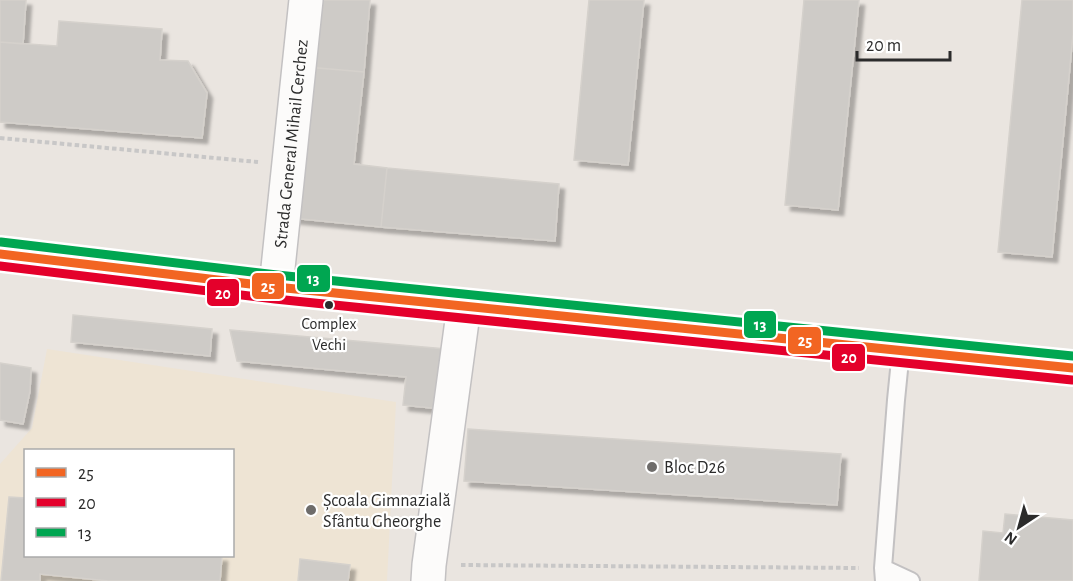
<svg xmlns="http://www.w3.org/2000/svg" width="1073" height="581" font-family="'Alegreya Sans',sans-serif">
<style>
.education{fill:#eee4d4;fill-rule:evenodd}
.building{fill:#cecbc7;stroke:#d5d1cc;stroke-width:1.5;filter:url(#shadow)}
.lines{fill:none;stroke-linecap:round;stroke-linejoin:round}
.service-casing{stroke:#c3c1c2;stroke-width:20}
.minor-casing{stroke:#c3c1c2;stroke-width:36}
.tertiary-casing{stroke:#c3c1c2;stroke-width:36}
.path{stroke:#c8c7c7;stroke-width:4;stroke-dasharray:4.5 3;stroke-linecap:butt}
.service{stroke:#fcfbfa;stroke-width:16}
.minor{stroke:#fcfbfa;stroke-width:33}
.tertiary{stroke:#fcfbfa;stroke-width:33}
.bus-1-casing{stroke:#fff;stroke-width:14}
.bus-2-casing{stroke:#fff;stroke-width:14}
.bus-3-casing{stroke:#fff;stroke-width:14}
.bus-1{stroke:#f26522;stroke-width:9}
.bus-2{stroke:#e4002b;stroke-width:9}
.bus-3{stroke:#00a651;stroke-width:9}
.bus-dot{fill:#2b2b2b;stroke:#fff;stroke-width:2}
.poi-dot{fill:#6e6c6a;stroke:#fff;stroke-width:2}
.labels{text-anchor:middle;stroke-width:4.5;stroke-linejoin:round;paint-order:stroke}
.bus-label{font-size:16px;fill:#2b2b2b;stroke:#fff}
.street-label{font-size:18px;fill:#2b2b2b;stroke:#fff}
.poi-label{font-size:18px;fill:#2b2b2b;stroke:#fff;text-anchor:start}
.line-badge{stroke:#fff;stroke-width:2}
.badge-label{font-size:16px;text-anchor:middle;font-weight:bold;fill:#fff}
</style>
<defs>
<filter id="shadow"><feDropShadow dx="5.5" dy="5.5" stdDeviation="1.5" flood-color="#0004"/></filter>
</defs>
<rect width="100%" height="100%" fill="#eae5e0"/>
<path class="education" d="M47,349l349,53 -9,179h-387v-117l32,-36zM26,450h206v106h-206z"/>
<path class="building" d="M0,0h26l-3,44 -23,-2z
M313,0h57l-6,72 -57,-5z
M589,0h55l-16,165 -54,-5z
M804,0h55l-21,210 -53,-5z
M1022,0h51v34l-21,223 -54,-5z
M59,21l103,8 -2,31 28,1 19,32 -5,45 -202,-16v-80l57,4z
M307,67l57,5 -10,92 33,4 -6,59 -89,-9z
M387,168l172,16 -4,57 -174,-14z
M73,315l139,14 -2,27 -139,-14z
M230,330l216,19 -5,60 -38,-4 3,-28 -169,-16z
M0,363l31,5 -1,23 -7,33 -23,-4z
M468,429l373,25 -4,51 -373,-24z
M9,497l17,1v58h196l-2,25h-111l-69,-7v7h-39z
M1005,514l68,6v61h-94l4,-50 20,2z
M300,559l50,6 -2,16h-50z"/>
<g class="lines">
<defs>
<path id="service" d="M883,568l28,13
M884,581l-1,-13 13,-168 5,-50"/>
<g id="minor">
<path id="s1" d="M276,287l30,-287"/>
<path d="M428,581l1,-16 35,-259"/>
</g>
<path id="tertiary" d="M0,254l276,33 797,81"/>
</defs>
<use href="#service" class="service-casing"/>
<use href="#minor" class="minor-casing"/>
<use href="#tertiary" class="tertiary-casing"/>
<path class="path" d="M0,138l258,24
M461,565l398,3"/>
<use href="#service" class="service"/>
<use href="#minor" class="minor"/>
<use href="#tertiary" class="tertiary"/>
<defs>
<path id="bus-1" d="M0,254l276,33 797,81"/>
<path id="bus-2" d="M0,266l275,33 797,81"/>
<path id="bus-3" d="M1,242l276,33 796,81"/>
</defs>
<use href="#bus-1" class="bus-1-casing"/>
<use href="#bus-2" class="bus-2-casing"/>
<use href="#bus-3" class="bus-3-casing"/>
<use href="#bus-1" class="bus-1"/>
<use href="#bus-2" class="bus-2"/>
<use href="#bus-3" class="bus-3"/>
</g>
<circle class="bus-dot" cx="329" cy="305" r="5"/>
<g class="poi-dot">
<circle cx="652" cy="467" r="6"/>
<circle cx="311" cy="510" r="6"/>
</g>
<g class="labels">
<g class="bus-label">
<text x="329" y="329">Complex<tspan x="329" dy="21">Vechi</tspan></text>
</g>
<g class="street-label">
<text dy="6" stroke="none"><textPath href="#s1" startOffset="144">Strada General Mihail Cerchez</textPath></text>
</g>
<g class="poi-label">
<text x="664" y="473">Bloc D26</text>
<text x="323" y="506">Școala Gimnazială<tspan x="323" dy="21">Sfântu Gheorghe</tspan></text>
</g>
</g>
<g class="line-badge">
<rect x="296" y="264" width="35" height="29" rx="6" fill="#00a651"/>
<rect x="251" y="272" width="34" height="28" rx="6" fill="#f26522"/>
<rect x="206" y="278" width="34" height="29" rx="6" fill="#e4002b"/>
<rect x="743" y="310" width="34" height="29" rx="6" fill="#00a651"/>
<rect x="787" y="326" width="35" height="29" rx="6" fill="#f26522"/>
<rect x="831" y="343" width="35" height="29" rx="6" fill="#e4002b"/>
</g>
<g class="badge-label">
<text x="313" y="284">13</text>
<text x="268" y="292">25</text>
<text x="223" y="299">20</text>
<text x="760" y="330">13</text>
<text x="805" y="346">25</text>
<text x="849" y="363">20</text>
</g>
<rect x="24" y="449" width="210" height="108" fill="#ffffff" stroke="#aaaaaa" stroke-width="1.5"/>
<rect x="36" y="468" width="30" height="9" fill="#f26522" stroke="#aaaaaa" stroke-width="1.5"/>
<text x="78" y="479" font-size="18" fill="#2b2b2b">25</text>
<rect x="36" y="498" width="30" height="9" fill="#e4002b" stroke="#aaaaaa" stroke-width="1.5"/>
<text x="78" y="509" font-size="18" fill="#2b2b2b">20</text>
<rect x="36" y="528" width="30" height="9" fill="#00a651" stroke="#aaaaaa" stroke-width="1.5"/>
<text x="78" y="539" font-size="18" fill="#2b2b2b">13</text>
<g transform="translate(1019 527) rotate(216)" stroke="#ffffff" stroke-width="4.5" paint-order="stroke">
<path d="M0-4.5L10 22L0 15L-10 22Z" fill="#2b2b2b"/>
<text y="-9" font-size="16" font-weight="bold" text-anchor="middle" fill="#2b2b2b">N</text>
</g>
<path d="M857 51v9h93v-9" fill="none" stroke="#2b2b2b" stroke-width="3"/>
<text x="866" y="51" font-size="18" fill="#2b2b2b" stroke="#ffffff" stroke-width="4.5" paint-order="stroke">20 m</text>
</svg>
